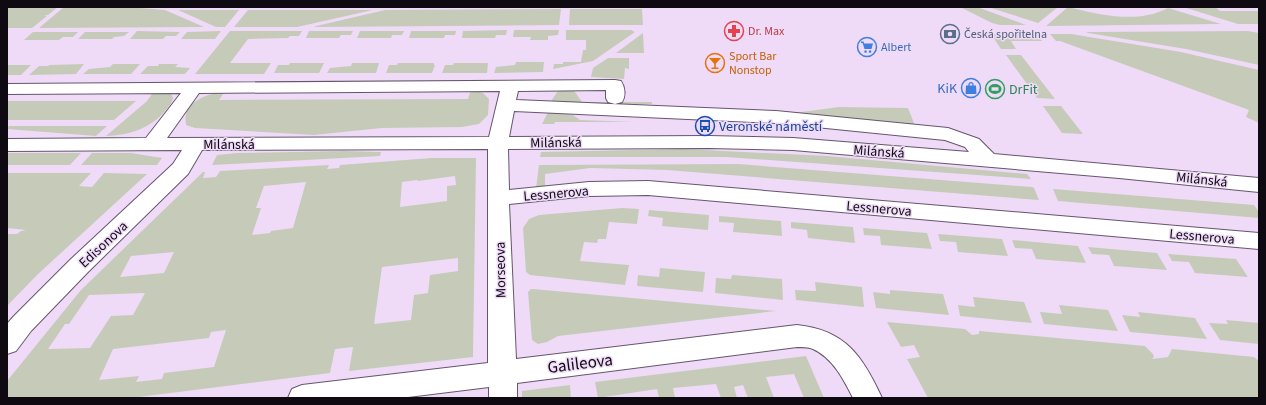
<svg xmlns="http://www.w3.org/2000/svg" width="1266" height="405" font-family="'Source Sans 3',sans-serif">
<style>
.green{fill:#c5cbb8;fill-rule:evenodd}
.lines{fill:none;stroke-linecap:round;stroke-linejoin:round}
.minor-casing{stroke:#66556d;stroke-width:2}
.minor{fill:#fff;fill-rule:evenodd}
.labels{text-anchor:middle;stroke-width:3;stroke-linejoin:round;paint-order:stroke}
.far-health-label{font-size:12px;fill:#be3a42;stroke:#efdbf8;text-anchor:start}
.far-service-label{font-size:12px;fill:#4e5e75;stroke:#efdbf8;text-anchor:start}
.far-shop-label{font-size:12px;fill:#366cbe;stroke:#efdbf8;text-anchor:start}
.far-food-label{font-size:12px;fill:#c56008;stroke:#efdbf8;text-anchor:start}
.shop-label{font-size:14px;fill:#366cbe;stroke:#efdbf8;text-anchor:end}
.leisure-label{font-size:14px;fill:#27864d;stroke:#efdbf8;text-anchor:start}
.transit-label{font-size:14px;fill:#164399;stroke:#efdbf8;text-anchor:start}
.street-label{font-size:14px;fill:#0f0912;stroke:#efdbf8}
.near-street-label{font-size:17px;fill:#0f0912;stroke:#efdbf8}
</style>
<rect width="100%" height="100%" fill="#efdbf8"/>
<path class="green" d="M7,7h51l-10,8h-4l3,1 -15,12h-25z
M64,7h63l38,3 39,17 -165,1z
M960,7h17l49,18h-26l-8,-2z
M988,7h70l-20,16z
M1068,7c32,8 70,17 100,1l53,16 -175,2z
M1183,7h32l5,4h39v13h-21z
M561,9l-2,16 -247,2 73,-17z
M570,9h72l1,16h-74z
M178,10h61l-14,17h-9z
M248,10h125l-76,17h-63z
M507,30l-1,5h-10l-1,3h-33l1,-7z
M514,30h45l-1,5 -10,1v4h-18l1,-3h-18z
M566,30h65l4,2 -42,29 -40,8 1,-5h9v-2h18l2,-12h3v-10h-20z
M137,31l43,1 -4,4h-10l-3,3h-33z
M221,31l-6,8h-34l6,-7z
M230,31h72l-3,5h-9l-2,2 -40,1 -18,24h41l-7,11h-69z
M309,31h44l-2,4h-10l-2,3h-33z
M360,31h44l-2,4h-10l-1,3h-34z
M411,31h45l-1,4h-10l-1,3h-35z
M1248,31l11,2v32l-73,-16 -98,-16 -2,-1z
M33,32h45l-5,5h-10l-4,3h-35z
M85,32h44l-5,4 -10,1 -2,2h-34z
M643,33l1,20h-28z
M991,34h45l6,7h-31l5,8h-15z
M1050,34h21l110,18 78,18v53l-13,-6 3,-7 -189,-69h-4z
M1006,55h15l34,44 -18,-1z
M608,58h21v11l-4,-1 -1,11 -33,-2 2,-9z
M516,62h28l-1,10 -49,1 2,-6 19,-2z
M290,63h34l-5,10h-45l4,-8h11z
M352,63h27l-3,10h-49l3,-5 21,-2z
M398,63h36v2h1l-3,8h-46l3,-8h8z
M454,63h34l-1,10h-45l3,-8h8z
M84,64l-8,10 -47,1 10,-9h9l2,-1z
M113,64h27l-9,10h-48l6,-5 21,-2z
M159,64h19l-3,3 15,1 -5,6h-45l8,-8h10z
M7,65h24l-10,10h-14z
M559,89h14l9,13h70v2l-68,1 -34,-2z
M471,90l12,3 6,6 -1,16 -9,9 -17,3 -80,1 -68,7 -119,-7 -9,-3c0,-3 -1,-7 0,-10 3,-16 26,-22 39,-24l-6,9 249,-1z
M154,91h8l9,3 2,4c-1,6 -5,9 -8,13 -15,18 -36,24 -59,25l41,-35z
M7,101h129l-22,19h-107z
M1043,106h18l22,28 -21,-1z
M839,107l69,1 6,15 -1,3 -119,-13z
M548,112l25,3 7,5 54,2h-79l-1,2h-12z
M9,126h98l-11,10 -89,-7z
M682,149l145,7 200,18 4,5 -305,-22h-186l1,-5z
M344,151l37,1 -1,4 -168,9 5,-10 20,-2z
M7,153h74l-11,12h-63z
M92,153h39l31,5 -5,7h-76z
M432,158h44l-3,199 -124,14 4,-24 -18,2 -5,24 -199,25h-124v-17l74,-91 122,-118h2l-2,6 13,-1 4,-6 109,-6 -2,4 12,-1 1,-3zM455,176l1,9 -9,1v15l-47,6 2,-25 15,-2 1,1zM306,182l-13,46 -22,3 -1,2 -18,2 9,-27h-5l8,-22zM174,252l-10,21 -44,4 11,-21zM458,258v13l-28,4 -2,18 -14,2 -3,25 -37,4 8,-57zM145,293l-12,22 -22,1 -21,32 -42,1 17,-25h4l20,-29zM226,330l-12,37 -50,6 -2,6 -26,3 3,-6 -40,4 14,-31 96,-11 2,-6z
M738,164l294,23 2,1 5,12 -372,-30 -77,-2 -45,6v14h-9l3,-23z
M7,173h84l-12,13 13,1 12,-14 43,1 -110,101 -30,31v-72h10l4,-3 5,-1 -19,-2z
M1053,189l201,16 5,7v6l-201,-17z
M622,208l17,1 -2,15 -28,-2 -3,17h-8l-1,4 -13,-1 -4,19 49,4 -4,20 -95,-10 -4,-3 -3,-44 6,-9 10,-4z
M649,210l60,5 -1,15 -46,-4 1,-8 -15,-2z
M719,216l62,5 1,15 -49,-4 1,-9 -15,-1z
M791,222l62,5 2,16 -47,-5 -1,-8 -16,-2z
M863,228l64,5 5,16 -51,-4 -1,-9 -16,-1z
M938,234l64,5 6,17 -50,-4 -2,-10 -16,-1z
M1012,240l66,6 8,17 -50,-4 -4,-10 -17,-1z
M1088,247l69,6 10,17 -53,-4 -5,-11 -17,-1z
M1168,254l68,5 12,18 -53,-4 -6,-11 -17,-1z
M660,268l45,4 -2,20 -66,-6 1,-11 21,2z
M732,275l50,4 1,21 -68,-7 1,-15 15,1z
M815,282l47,5 2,20 -68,-7 -1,-10 21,1z
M531,289h2l243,22 -218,25 -11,6 -9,2 -6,-4 -4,-48z
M890,290l53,4 6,21 -73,-7 -3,-16 17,2z
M973,297l51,5 8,21 -72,-7 -2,-11 17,2z
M1059,305l49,5 10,21 -74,-7 -4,-12 22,2z
M1138,312l57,6 12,21 -77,-7 -8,-17 18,2z
M1226,320l33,3v21l-39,-4 -11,-17 19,1z
M887,322l78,7 7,6 7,-1v-3l166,15 8,8 1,3 -2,2 16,-2 4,-8 82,8 5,4v37h-331l-21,-39 13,-2 -6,-12 -13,2z
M806,356l18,42h-20l-10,-24 -28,3 8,21h-26l-5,-13 -9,2 3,11h-16l-5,-14 -43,4 2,10h-16l-2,-9 -59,9 -3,-16z
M570,385l1,13h-49v-7z"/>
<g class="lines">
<defs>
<path id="minor" d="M615,80l6,1c4,6 5,15 1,21l-7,2 -7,-2 -2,-4v-8l-88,1 -2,9 260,11 172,17 31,11 15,15 265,24v14l-140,-14 -326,-28 -84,-2 -201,1 1,41 80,-8 59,-1 611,52v16l-611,-54 -59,1 -80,8 7,155 281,-34c49,5 66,32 85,73h-29c-9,-18 -20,-40 -40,-49 -5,-2 -11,-2 -16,-2l-280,36v15h-28v-11l-89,11h-112l4,-9 10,-4 186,-22v-214l-286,1 -14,24 -100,98 -57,59 -15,20 -9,3v-30l6,-7 57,-57 103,-96 9,-14 -175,1v-12l139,-1 35,-45 -174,1v-10zM500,91l-11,46 -322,1 32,-45zM514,111l262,12 169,17 20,7 4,5 -176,-14 -84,-2 -200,1z"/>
</defs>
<use href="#minor" class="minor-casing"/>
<use href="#minor" class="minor"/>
</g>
<defs>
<symbol id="pharmacy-ring" viewBox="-11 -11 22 22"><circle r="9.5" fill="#efdbf8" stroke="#e0444e" stroke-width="1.5"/><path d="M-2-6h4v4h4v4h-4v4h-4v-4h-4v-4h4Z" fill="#e0444e"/></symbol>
<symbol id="bank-ring" viewBox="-11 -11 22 22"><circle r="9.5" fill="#efdbf8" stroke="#5c6f8a" stroke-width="1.5"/><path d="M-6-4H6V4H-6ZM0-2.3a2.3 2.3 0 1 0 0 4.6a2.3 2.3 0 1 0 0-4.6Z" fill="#5c6f8a"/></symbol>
<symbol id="supermarket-ring" viewBox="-11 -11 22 22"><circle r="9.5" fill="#efdbf8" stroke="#3f7fe0" stroke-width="1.5"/><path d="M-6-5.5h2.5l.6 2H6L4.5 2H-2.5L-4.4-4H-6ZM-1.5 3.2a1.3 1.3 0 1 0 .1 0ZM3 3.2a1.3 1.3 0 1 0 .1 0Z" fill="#3f7fe0"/></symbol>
<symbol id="bar-ring" viewBox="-11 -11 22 22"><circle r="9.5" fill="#efdbf8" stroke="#e8710a" stroke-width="1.5"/><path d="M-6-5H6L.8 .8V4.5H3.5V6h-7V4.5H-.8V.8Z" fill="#e8710a"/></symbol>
<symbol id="shop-ring" viewBox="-11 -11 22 22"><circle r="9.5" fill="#efdbf8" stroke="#3f7fe0" stroke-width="1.5"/><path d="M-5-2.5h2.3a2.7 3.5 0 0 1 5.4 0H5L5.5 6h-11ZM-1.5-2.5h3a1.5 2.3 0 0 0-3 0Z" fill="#3f7fe0"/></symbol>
<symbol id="stadium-ring" viewBox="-11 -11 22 22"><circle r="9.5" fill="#efdbf8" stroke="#2e9e5b" stroke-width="1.5"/><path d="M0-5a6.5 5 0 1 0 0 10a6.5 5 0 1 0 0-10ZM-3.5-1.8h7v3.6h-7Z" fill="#2e9e5b"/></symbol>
<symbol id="bus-ring" viewBox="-11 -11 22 22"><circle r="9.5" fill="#efdbf8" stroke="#1a4fb4" stroke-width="1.5"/><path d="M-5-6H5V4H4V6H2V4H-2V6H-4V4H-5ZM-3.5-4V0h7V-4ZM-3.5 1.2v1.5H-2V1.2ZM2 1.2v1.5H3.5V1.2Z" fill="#1a4fb4"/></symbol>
</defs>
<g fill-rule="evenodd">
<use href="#pharmacy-ring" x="723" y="20" width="22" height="22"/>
<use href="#bank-ring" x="939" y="23" width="22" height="22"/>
<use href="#supermarket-ring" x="856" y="36" width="22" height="22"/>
<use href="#bar-ring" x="704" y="52" width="22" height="22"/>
<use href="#shop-ring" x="960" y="77" width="22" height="22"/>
<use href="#stadium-ring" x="984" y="78" width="22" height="22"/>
<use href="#bus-ring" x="694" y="115" width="22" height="22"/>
</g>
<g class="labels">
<g class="far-health-label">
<text x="748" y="35">Dr. Max</text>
</g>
<g class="far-service-label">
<text x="964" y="38">Česká spořitelna</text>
</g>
<g class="far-shop-label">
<text x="881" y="51">Albert</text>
</g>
<g class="far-food-label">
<text x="729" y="60">Sport Bar<tspan x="729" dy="14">Nonstop</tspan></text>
</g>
<g class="shop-label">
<text x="957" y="93">KiK</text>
</g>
<g class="leisure-label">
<text x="1009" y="94">DrFit</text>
</g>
<g class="transit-label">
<text x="719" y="131">Veronské náměstí</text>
</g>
<g class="street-label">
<text transform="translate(556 142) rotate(-1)" y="5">Milánská</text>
<text x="229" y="149">Milánská</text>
<text transform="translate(879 151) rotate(4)" y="5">Milánská</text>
<text transform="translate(1202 179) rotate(6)" y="5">Milánská</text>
<text transform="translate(556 193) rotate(-5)" y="5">Lessnerova</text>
<text transform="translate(879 208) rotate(5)" y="5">Lessnerova</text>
<text transform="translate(1202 236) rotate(5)" y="5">Lessnerova</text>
<text transform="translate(103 244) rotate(-43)" y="5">Edisonova</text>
<text transform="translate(500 270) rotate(-91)" y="5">Morseova</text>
</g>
<g class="near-street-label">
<text transform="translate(580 363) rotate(-7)" y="6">Galileova</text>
</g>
</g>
<rect width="1266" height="405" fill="none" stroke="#0f0912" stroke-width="16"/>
</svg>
